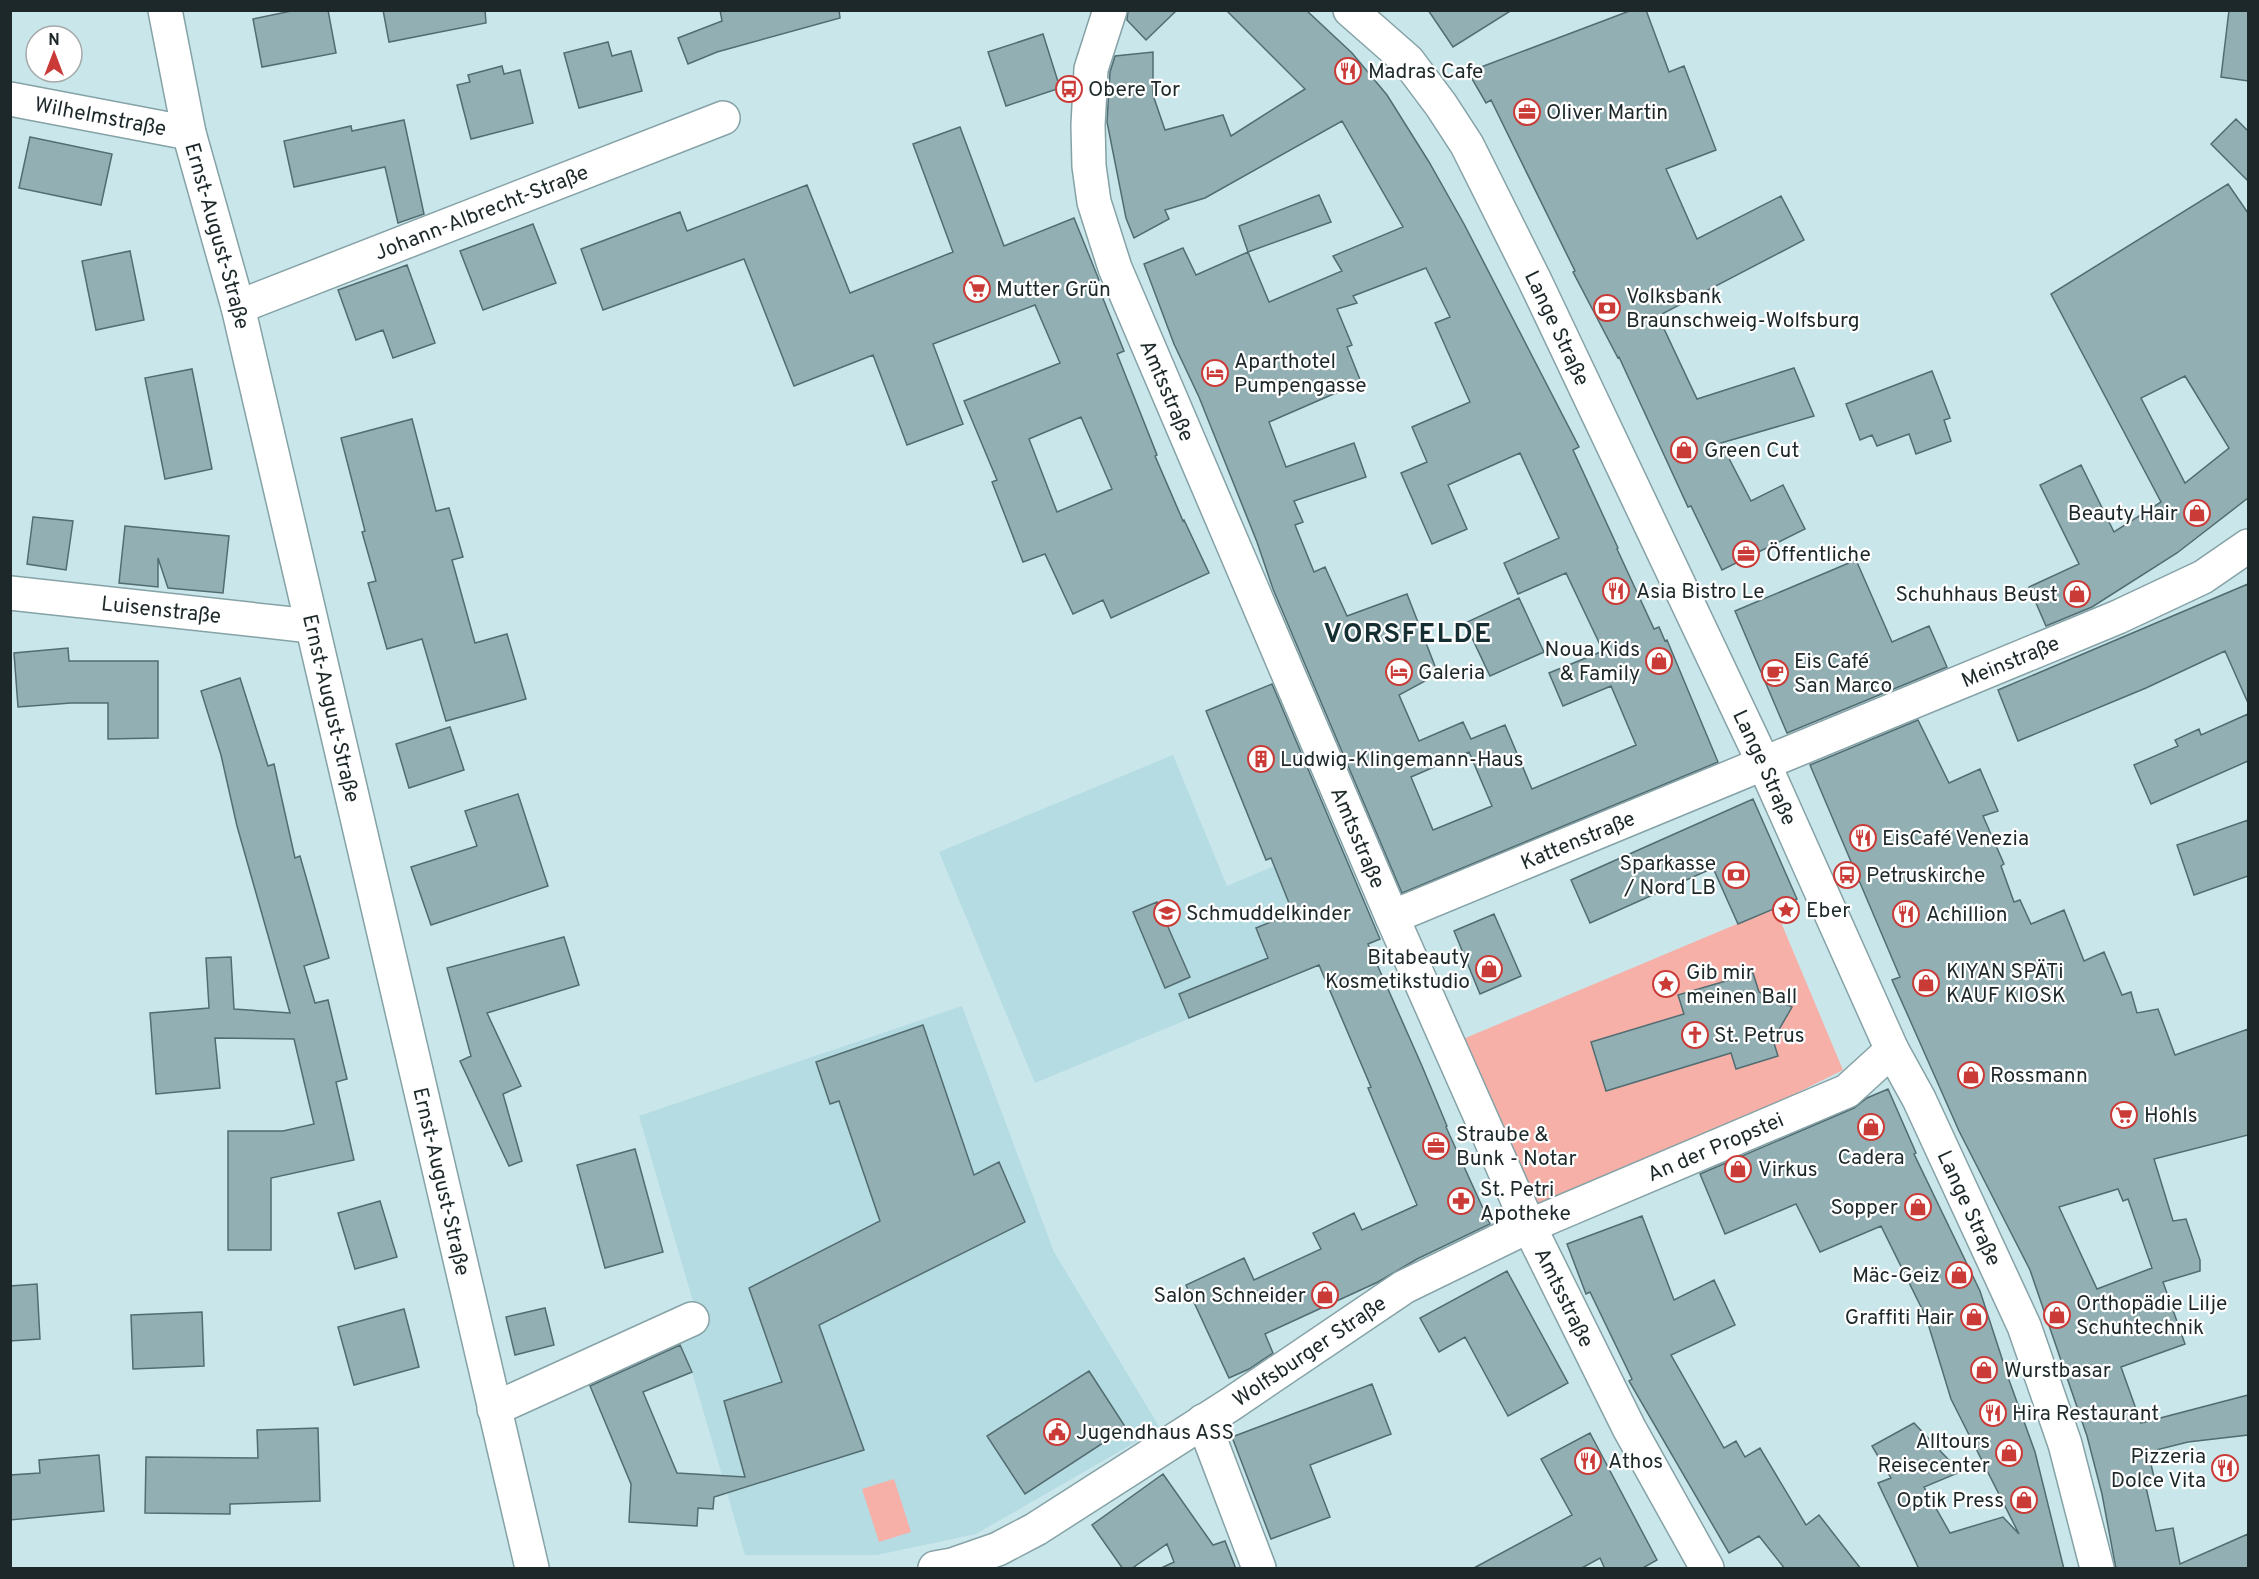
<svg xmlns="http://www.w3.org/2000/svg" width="2259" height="1579" font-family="Overpass,sans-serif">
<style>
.built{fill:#b5dce2}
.green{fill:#f6b0a8}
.building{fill:#92afb3;stroke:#526d71;stroke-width:1.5;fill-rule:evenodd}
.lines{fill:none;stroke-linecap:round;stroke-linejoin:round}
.minor-casing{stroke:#85a2a6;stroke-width:36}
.minor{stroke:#fff;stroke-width:33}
.labels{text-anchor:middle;stroke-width:4.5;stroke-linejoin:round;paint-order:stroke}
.poi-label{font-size:21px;fill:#1d282a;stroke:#fff;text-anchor:start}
.street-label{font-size:21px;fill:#1d282a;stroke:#fff}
.district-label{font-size:27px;font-weight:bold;letter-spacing:1.5px;fill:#152e32;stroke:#fff}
</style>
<rect width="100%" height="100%" fill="#c9e6eb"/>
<path class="built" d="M1173,755l54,131 111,-47 42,100 -345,144 -96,-231z
M962,1006l92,246 106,176 -184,106 -99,21h-132l-53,-183 -14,-33 23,-10 -62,-213z"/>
<path class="green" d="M1775,908l68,162 -314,156 -85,-179z
M894,1479l17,53 -32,10 -17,-53z"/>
<path class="building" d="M296,10h32l8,43 -74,14 -9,-48z
M383,10h102l1,13 -97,19z
M720,10h119l1,8 -123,34 -29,12 -10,-26 44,-17z
M1128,10h49l-31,30 -19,-20z
M1226,10h80l46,43 35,42 42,67 35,62 115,223 -6,3 45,98 -1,1 37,80 5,-2 6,14 2,-1 51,122 -316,131 -129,-304 -16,-47 -58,-145 -25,-53 -30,-80 39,-16 13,27 52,-23 21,50 73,-31 -9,-15 70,-29 -61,-106 -137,77 -40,12 4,9 -35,19 -8,-20 -19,-96 3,-50 5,-16 38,-4v43l12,35 58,-15 8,21 74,-47zM1426,268l24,49 -15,6 35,79 -58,25 15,35 -26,11 31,71 35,-15 -19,-44 72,-32 39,85 -55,25 14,31 48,-21 37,78 -54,22 14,33 48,-20 25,59 -104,44 -27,-64 -34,14 -8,-17 -44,19 -20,-46 39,-21 -31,-80 -60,22 -22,-49 -11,5 -19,-47 8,-3 -9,-21 72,-24 -12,-34 -68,24 -17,-45 92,-40 -14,-35 5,-2 -15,-36 20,-6 -4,-7zM1469,752l23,54 -59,24 -22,-53z
M1428,10h84l-59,37z
M1632,10h14l23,62 15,-6 32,84 -50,19 31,70 84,-43 23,44 -146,76 39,83 97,-31 20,48 -93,27 30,58 32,-16 22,44 -83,41 -31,-64 -3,1 -69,-150 -1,1 -45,-86 2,-1 -84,-171 -5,3 -18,-31z
M2229,10h19v71l-27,-4z
M1043,34l17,54 -54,18 -18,-54z
M608,42l4,14 19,-5 11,40 -63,17 -15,-55z
M502,66l2,8 16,-4 13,53 -62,16 -14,-54 13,-3 -2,-7z
M2236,119l12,12v50l-37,-37z
M404,120l20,94 -26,9 -13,-56 -91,20 -10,-46 67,-15 1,5z
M960,127l44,119 70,-28 25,62 -3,1 28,70 -7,3 40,101 -2,1 28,65 1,-1 25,53 -98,45 -8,-18 -30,14 -28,-60 -22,8 -31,-80 5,-2 -33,-79 96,-38 -25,-58 -102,39 30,80 -56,21 -34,-90 -79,31 -50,-127 -141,51 -22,-61 99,-37 7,19 120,-46 43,108 103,-41 -40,-108zM1081,417l31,72 -55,23 -28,-73z
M30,137l82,17 -11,51 -82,-17z
M2228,184l20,29v285l-71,55 -85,54 -46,19 -17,-39 50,-23 -39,-79 41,-20 33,67 47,-30 -110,-208zM2185,376l44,72 -44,35 -44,-85z
M1319,195l12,27 -83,30 -9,-26z
M533,224l23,59 -73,27 -23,-59z
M130,251l14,69 -48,10 -14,-69z
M407,265l28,78 -42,15 -10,-28 -27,10 -18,-50z
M192,369l20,100 -47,10 -20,-101z
M1932,371l18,47 -6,2 7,21 -35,13 -7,-20 -32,12 -5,-11 -12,5 -14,-36z
M412,419l24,92 13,-3 14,49 -11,3 23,83 32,-9 19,65 -80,22 -24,-82 -35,10 -19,-66 8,-2 -14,-49 3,-1 -24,-93z
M33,517l40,4 -7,49 -39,-6z
M125,526l104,10 -6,57 -55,-5 -10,-30v29l-39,-4z
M1856,560l36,82 37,-16 18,41 -160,66 -52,-122z
M2248,584v119l-23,-52 -79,37 -128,53 -20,-51z
M1519,598l25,54 -54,24 -25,-53z
M68,648l1,13h89v77l-50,1v-36h-37l-53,4 -4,-54z
M240,678l28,88 6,-2 21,94 5,-2 29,102 -25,8 11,37 13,-3 19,79 -11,3 18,78 -83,18v72h-43v-119h55l31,-7 -20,-85 -79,-1 5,50 -64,6 -6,-81 59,-5 -3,-50 25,-1 3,52 56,4 -53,-187 -16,-71 -20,-64z
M1272,684l108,255 -12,5 54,122 25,60 -1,1 44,97 -73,35 -39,23 -113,52 8,19 -24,16 -20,9 -43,-93 58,-27 10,22 67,-31 -8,-16 41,-20 8,17 55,-25 -49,-117 3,-1 -52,-122 -130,53 -10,-24 89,-36 -12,-30 37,-15 -22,-55 -5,2 -60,-149z
M2248,714v47l-97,43 -17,-39 44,-19 -3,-6 24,-11 2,6z
M1918,720l31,63 31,-14 18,42 -15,5 21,48 -3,2 13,36 6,-2 11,24 33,-14 20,51 20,-9 18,43 9,-3 6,21 21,-4 17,46 73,-26v106l-94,24 19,62 13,-2 14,41v11l-37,11 22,62 -64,23 20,56 107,-28v40l-60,7 -40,10 7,29 -10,2 11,48 17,-3 7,36 68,-30v35h-132l-14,-75 -15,-58 -57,-166 -71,-139 -50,-113 -17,-38 8,-3 -90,-212zM2118,1189l5,12 5,-2 24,69 -55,21 -38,-82z
M450,727l14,43 -55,18 -13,-44z
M518,794l30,92 -117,39 -20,-58 66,-21 -12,-35z
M1753,799l44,100 -59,25 -25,-56 -123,55 -19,-43z
M2248,820v56l-54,19 -17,-50z
M1157,902l33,75 -25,11 -32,-76z
M1494,914l27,62 -41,18 -26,-63z
M564,937l15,48 -92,28 34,73 -18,8 19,67 -13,5 -49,-105 11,-5 -24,-88z
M1753,973l6,19 33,15 -19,33 5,16 -42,13 -5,-16 -125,38 -15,-49 93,-28 -6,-19z
M923,1025l51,150 25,-13 26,60 -206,103 45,125 -150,47 -1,12 -15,-1 -1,18 -68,-4 2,-38 -41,-98 90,-41 12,27 -49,20 34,81 68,4 -21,-76 58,-19 -33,-94 131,-67 -41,-120 -9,3 -14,-42z
M1888,1089l28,64 -2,1 66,137 29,89 26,72 29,117h-145l-41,-86 13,-5 -19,-32 42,-23 46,49 -36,15 26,46 53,-16 16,17 -68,-135 -25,-82 -45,-91 -61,26 -24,-48 -71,30 -25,-60 154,-66 13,-10z
M635,1149l28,103 -58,16 -28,-103z
M380,1201l17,56 -42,12 -17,-56z
M1642,1216l32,84 40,-20 21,45 -64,30 53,93 12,-7 9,16 15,-9 46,77 13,-10 42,54h-76l-26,-33 -30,17 -100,-172 3,-2 -42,-87 -4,2 -19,-50z
M1507,1271l61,112 -60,33 -43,-79 -26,15 -19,-34z
M37,1284l3,55 -30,2v-55z
M545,1308l9,37 -39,10 -9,-38z
M404,1309l15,58 -65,18 -16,-58z
M202,1312l2,54 -71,3 -2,-54z
M1089,1371l37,57 -101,66 -38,-58z
M1372,1384l19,50 -81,31 20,52 -59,22 -39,-102z
M318,1428l2,73 -90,3v10l-85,-1 1,-56 112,1 -1,-28z
M1590,1433l67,127 -16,9h-36l-5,-11 -20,11h-108l100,-54 -31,-56z
M99,1455l5,56 -94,9v-45l30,-2 -1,-13z
M1163,1474l50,71 12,-4 11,28h-77l15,-7 -7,-18 -36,25h-8l-31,-44z"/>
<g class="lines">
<defs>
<g id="minor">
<path id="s1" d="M165,10l24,123 49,174 294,1261"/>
<path id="s2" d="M1110,10l-19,59 -3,56 1,41 5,36 21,66 277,649 137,309 100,202 78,140"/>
<path id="s3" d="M1350,10l58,51 33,44 26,40 68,136 229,483 128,286 27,49 105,227 41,118 32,124"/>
<path id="s4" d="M10,99l179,34"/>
<path id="s5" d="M238,307l485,-189"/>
<path id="s6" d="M10,593l301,33"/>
<path id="s7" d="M1392,917l726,-300 85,-40 45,-31"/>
<path d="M494,1409l198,-90"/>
<path d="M1203,1421l56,147"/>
<path id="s8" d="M935,1568l17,-3 46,-16 38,-20 195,-125 173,-117 125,-61 318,-135 45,-41"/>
</g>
</defs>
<use href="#minor" class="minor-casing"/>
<use href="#minor" class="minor"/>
</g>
<defs>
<symbol id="restaurant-ring" viewBox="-11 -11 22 22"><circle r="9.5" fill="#fff" stroke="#ca3b38" stroke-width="1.5"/><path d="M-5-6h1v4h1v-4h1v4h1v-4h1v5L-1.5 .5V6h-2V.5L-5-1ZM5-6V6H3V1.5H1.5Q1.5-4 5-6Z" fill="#ca3b38"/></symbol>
<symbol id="bus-ring" viewBox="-11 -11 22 22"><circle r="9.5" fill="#fff" stroke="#ca3b38" stroke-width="1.5"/><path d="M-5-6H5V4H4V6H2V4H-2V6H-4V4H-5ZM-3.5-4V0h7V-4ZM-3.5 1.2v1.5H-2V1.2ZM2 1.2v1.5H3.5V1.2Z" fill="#ca3b38"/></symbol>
<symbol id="office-ring" viewBox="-11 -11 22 22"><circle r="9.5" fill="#fff" stroke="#ca3b38" stroke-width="1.5"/><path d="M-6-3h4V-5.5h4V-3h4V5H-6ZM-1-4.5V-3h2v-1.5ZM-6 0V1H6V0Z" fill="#ca3b38"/></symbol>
<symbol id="supermarket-ring" viewBox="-11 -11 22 22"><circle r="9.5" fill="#fff" stroke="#ca3b38" stroke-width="1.5"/><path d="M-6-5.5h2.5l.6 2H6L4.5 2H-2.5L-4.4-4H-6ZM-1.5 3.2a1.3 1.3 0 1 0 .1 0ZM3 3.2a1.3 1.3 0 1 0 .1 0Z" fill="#ca3b38"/></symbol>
<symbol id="bank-ring" viewBox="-11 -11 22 22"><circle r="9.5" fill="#fff" stroke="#ca3b38" stroke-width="1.5"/><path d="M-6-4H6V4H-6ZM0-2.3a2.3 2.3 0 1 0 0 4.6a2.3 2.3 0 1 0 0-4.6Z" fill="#ca3b38"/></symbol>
<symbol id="hotel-ring" viewBox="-11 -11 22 22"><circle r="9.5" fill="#fff" stroke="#ca3b38" stroke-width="1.5"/><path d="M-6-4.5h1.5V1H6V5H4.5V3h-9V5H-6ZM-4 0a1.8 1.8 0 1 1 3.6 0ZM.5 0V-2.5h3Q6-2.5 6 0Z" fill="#ca3b38"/></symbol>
<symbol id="shop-ring" viewBox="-11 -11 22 22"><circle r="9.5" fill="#fff" stroke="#ca3b38" stroke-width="1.5"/><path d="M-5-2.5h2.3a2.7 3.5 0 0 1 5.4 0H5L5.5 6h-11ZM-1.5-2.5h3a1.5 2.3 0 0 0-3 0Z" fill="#ca3b38"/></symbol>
<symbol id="cafe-ring" viewBox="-11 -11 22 22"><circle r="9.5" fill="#fff" stroke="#ca3b38" stroke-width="1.5"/><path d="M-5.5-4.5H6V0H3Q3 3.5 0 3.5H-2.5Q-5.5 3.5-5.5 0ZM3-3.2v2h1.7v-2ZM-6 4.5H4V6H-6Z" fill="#ca3b38"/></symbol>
<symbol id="building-ring" viewBox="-11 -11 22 22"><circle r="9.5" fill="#fff" stroke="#ca3b38" stroke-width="1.5"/><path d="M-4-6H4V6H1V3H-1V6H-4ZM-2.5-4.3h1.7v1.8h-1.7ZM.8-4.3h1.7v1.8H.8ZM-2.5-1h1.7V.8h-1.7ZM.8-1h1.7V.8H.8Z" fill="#ca3b38"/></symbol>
<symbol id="sight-ring" viewBox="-11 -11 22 22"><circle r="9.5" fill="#fff" stroke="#ca3b38" stroke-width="1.5"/><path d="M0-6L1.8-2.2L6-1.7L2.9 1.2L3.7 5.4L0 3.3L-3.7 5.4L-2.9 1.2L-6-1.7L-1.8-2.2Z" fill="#ca3b38"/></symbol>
<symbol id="school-ring" viewBox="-11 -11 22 22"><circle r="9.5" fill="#fff" stroke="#ca3b38" stroke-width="1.5"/><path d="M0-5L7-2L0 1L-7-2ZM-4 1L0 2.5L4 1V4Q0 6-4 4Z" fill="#ca3b38"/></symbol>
<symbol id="church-ring" viewBox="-11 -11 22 22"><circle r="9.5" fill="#fff" stroke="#ca3b38" stroke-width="1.5"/><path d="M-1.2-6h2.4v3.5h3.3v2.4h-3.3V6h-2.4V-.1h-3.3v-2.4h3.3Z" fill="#ca3b38"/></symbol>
<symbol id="pharmacy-ring" viewBox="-11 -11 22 22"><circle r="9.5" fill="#fff" stroke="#ca3b38" stroke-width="1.5"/><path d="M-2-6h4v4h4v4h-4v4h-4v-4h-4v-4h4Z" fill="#ca3b38"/></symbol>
<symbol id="civic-ring" viewBox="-11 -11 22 22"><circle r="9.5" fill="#fff" stroke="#ca3b38" stroke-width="1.5"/><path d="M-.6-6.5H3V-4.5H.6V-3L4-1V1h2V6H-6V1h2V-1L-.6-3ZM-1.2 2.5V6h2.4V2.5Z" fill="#ca3b38"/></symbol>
</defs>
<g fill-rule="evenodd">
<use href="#restaurant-ring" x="1333" y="56" width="30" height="30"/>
<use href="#bus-ring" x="1054" y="74" width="30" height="30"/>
<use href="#office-ring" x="1512" y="97" width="30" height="30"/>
<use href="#supermarket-ring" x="962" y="274" width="30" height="30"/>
<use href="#bank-ring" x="1592" y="293" width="30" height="30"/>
<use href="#hotel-ring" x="1200" y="358" width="30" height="30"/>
<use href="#shop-ring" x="1669" y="435" width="30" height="30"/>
<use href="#shop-ring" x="2182" y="498" width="30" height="30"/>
<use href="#office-ring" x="1731" y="539" width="30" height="30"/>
<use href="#restaurant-ring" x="1601" y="576" width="30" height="30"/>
<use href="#shop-ring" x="2062" y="579" width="30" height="30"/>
<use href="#shop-ring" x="1644" y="646" width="30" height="30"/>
<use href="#hotel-ring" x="1384" y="657" width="30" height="30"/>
<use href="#cafe-ring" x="1760" y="658" width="30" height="30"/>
<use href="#building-ring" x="1246" y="744" width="30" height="30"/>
<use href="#restaurant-ring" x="1848" y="823" width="30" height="30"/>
<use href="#bank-ring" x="1721" y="860" width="30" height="30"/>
<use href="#bus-ring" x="1832" y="860" width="30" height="30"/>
<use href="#sight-ring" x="1771" y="895" width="30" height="30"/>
<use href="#school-ring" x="1152" y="898" width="30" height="30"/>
<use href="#restaurant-ring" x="1891" y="899" width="30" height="30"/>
<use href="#shop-ring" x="1474" y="954" width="30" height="30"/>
<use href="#shop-ring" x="1911" y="968" width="30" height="30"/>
<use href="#sight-ring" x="1651" y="969" width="30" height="30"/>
<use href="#church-ring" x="1680" y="1020" width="30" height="30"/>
<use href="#shop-ring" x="1956" y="1060" width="30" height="30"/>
<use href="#supermarket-ring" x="2109" y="1100" width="30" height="30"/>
<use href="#shop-ring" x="1856" y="1112" width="30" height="30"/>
<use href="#office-ring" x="1421" y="1131" width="30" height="30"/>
<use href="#shop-ring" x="1723" y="1154" width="30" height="30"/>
<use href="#pharmacy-ring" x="1446" y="1186" width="30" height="30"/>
<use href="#shop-ring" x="1903" y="1192" width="30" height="30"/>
<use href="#shop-ring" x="1944" y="1260" width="30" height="30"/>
<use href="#shop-ring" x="1310" y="1280" width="30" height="30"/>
<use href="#shop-ring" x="2042" y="1300" width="30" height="30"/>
<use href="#shop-ring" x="1959" y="1302" width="30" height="30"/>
<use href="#shop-ring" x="1969" y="1355" width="30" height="30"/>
<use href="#restaurant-ring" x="1978" y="1398" width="30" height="30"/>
<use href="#civic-ring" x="1042" y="1417" width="30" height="30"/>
<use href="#shop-ring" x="1994" y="1438" width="30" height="30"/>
<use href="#restaurant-ring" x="1573" y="1446" width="30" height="30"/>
<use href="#restaurant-ring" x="2210" y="1453" width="30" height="30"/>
<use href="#shop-ring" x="2009" y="1485" width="30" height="30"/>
</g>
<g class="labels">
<g class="poi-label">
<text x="1368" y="78">Madras Cafe</text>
<text x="1088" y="96">Obere Tor</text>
<text x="1546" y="119">Oliver Martin</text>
<text x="996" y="296">Mutter Grün</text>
<text x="1626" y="303">Volksbank<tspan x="1626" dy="24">Braunschweig-Wolfsburg</tspan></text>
<text x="1234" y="368">Aparthotel<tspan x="1234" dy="24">Pumpengasse</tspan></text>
<text x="1704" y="457">Green Cut</text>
<text x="2178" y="520" text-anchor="end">Beauty Hair</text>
<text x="1766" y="561">Öffentliche</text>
<text x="1636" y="598">Asia Bistro Le</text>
<text x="2058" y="601" text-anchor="end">Schuhhaus Beust</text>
<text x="1640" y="656" text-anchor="end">Noua Kids<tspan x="1640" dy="24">&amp; Family</tspan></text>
<text x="1794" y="668">Eis Café<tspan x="1794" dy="24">San Marco</tspan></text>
<text x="1418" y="679">Galeria</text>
<text x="1280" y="766">Ludwig-Klingemann-Haus</text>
<text x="1882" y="845">EisCafé Venezia</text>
<text x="1716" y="870" text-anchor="end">Sparkasse<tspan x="1716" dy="24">/ Nord LB</tspan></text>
<text x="1866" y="882">Petruskirche</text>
<text x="1806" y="917">Eber</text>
<text x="1186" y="920">Schmuddelkinder</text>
<text x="1926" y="921">Achillion</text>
<text x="1470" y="964" text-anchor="end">Bitabeauty<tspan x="1470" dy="24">Kosmetikstudio</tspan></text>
<text x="1946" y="978">KIYAN SPÄTi<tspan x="1946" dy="24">KAUF KIOSK</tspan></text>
<text x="1686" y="979">Gib mir<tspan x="1686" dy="24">meinen Ball</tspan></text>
<text x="1714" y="1042">St. Petrus</text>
<text x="1990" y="1082">Rossmann</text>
<text x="2144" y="1122">Hohls</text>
<text x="1456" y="1141">Straube &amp;<tspan x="1456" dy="24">Bunk - Notar</tspan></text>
<text x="1871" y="1164" text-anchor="middle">Cadera</text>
<text x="1758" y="1176">Virkus</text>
<text x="1480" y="1196">St. Petri<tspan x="1480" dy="24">Apotheke</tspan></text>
<text x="1898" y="1214" text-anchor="end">Sopper</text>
<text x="1940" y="1282" text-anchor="end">Mäc-Geiz</text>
<text x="1306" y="1302" text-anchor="end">Salon Schneider</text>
<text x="2076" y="1310">Orthopädie Lilje<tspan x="2076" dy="24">Schuhtechnik</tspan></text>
<text x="1954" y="1324" text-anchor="end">Graffiti Hair</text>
<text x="2004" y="1377">Wurstbasar</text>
<text x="2012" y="1420">Hira Restaurant</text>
<text x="1076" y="1439">Jugendhaus ASS</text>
<text x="1990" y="1448" text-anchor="end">Alltours<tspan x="1990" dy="24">Reisecenter</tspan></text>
<text x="2206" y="1463" text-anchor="end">Pizzeria<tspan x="2206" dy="24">Dolce Vita</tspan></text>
<text x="1608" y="1468">Athos</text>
<text x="2004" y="1507" text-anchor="end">Optik Press</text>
</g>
<g class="street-label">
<text dy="7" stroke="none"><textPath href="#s4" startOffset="92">Wilhelmstraße</textPath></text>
<text dy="7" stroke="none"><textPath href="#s5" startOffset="261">Johann-Albrecht-Straße</textPath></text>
<text dy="7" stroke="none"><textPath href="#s1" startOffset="232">Ernst-August-Straße</textPath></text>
<text dy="7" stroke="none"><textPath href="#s3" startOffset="384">Lange Straße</textPath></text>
<text dy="7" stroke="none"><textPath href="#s2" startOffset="398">Amtsstraße</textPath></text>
<text dy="7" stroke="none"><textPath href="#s6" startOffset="152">Luisenstraße</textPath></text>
<text dy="7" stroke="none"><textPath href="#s7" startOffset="669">Meinstraße</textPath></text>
<text dy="7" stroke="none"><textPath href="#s1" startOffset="718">Ernst-August-Straße</textPath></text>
<text dy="7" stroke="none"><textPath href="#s3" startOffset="870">Lange Straße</textPath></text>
<text dy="7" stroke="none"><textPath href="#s2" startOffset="884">Amtsstraße</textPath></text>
<text dy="7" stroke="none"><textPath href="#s7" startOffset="201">Kattenstraße</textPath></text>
<text dy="7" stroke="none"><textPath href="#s8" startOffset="891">An der Propstei</textPath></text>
<text dy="7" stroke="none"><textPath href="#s1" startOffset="1204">Ernst-August-Straße</textPath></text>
<text dy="7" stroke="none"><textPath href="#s3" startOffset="1356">Lange Straße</textPath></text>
<text dy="7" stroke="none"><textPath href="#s2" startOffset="1388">Amtsstraße</textPath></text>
<text dy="7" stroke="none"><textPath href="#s8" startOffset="435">Wolfsburger Straße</textPath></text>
</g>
<g class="district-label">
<text x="1408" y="642">VORSFELDE</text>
</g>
</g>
<rect width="2259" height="1579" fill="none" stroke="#1d282a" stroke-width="24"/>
<g transform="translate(54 54)"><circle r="28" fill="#ffffff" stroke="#a5a9aa" stroke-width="1.5"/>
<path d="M0-4.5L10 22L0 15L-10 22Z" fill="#ca3b38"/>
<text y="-9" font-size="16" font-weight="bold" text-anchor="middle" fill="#1d282a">N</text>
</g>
</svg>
